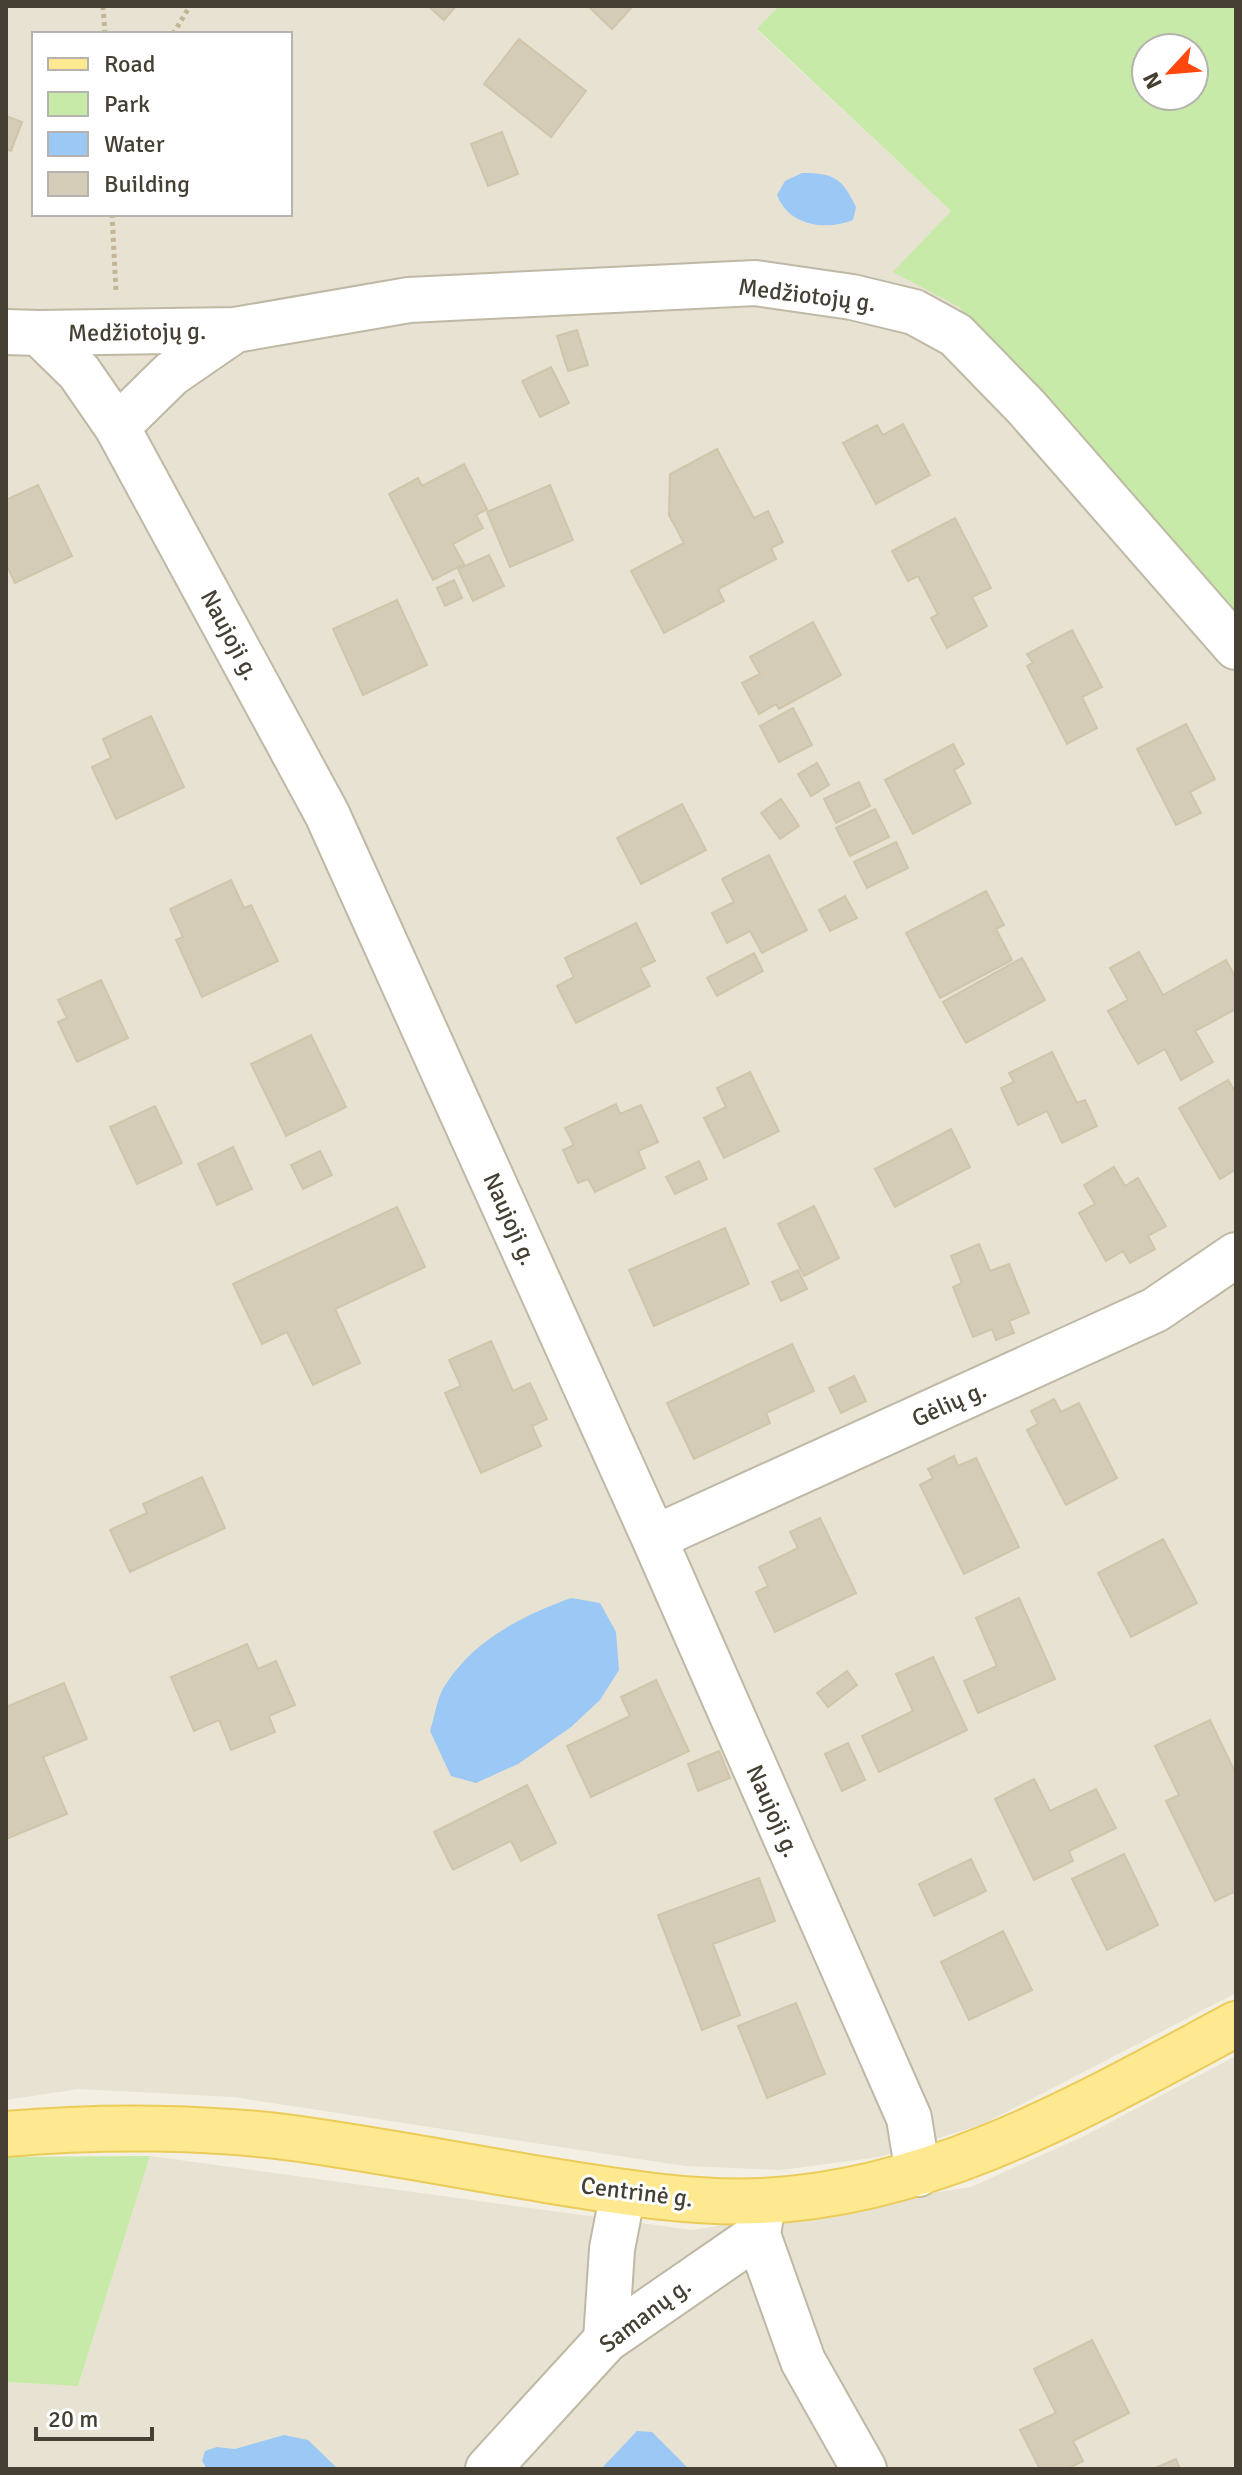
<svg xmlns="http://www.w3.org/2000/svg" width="1242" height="2475" font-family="Signika,sans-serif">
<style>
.residential{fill:#e7e2d1;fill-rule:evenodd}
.green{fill:#c7eaa9;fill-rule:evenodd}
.water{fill:#9bc8f4}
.building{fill:#d5ccb8;stroke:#d0c5ab;stroke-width:2}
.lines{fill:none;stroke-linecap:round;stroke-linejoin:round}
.minor-casing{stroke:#bfb8a5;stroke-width:48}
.major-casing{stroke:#ebcc59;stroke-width:48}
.path{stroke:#c1b696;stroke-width:5;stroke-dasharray:4 4;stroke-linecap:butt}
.minor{stroke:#fff;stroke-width:44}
.major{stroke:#ffe990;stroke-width:44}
.labels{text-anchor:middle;stroke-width:6;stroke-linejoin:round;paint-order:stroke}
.street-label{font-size:24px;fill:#454033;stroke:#fff}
</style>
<rect width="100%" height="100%" fill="#f3efe3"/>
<path class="residential" d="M6,6h773l-22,24 194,181 -57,61 65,35 273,317 4,-3v1372l-253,131 -104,33 -98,13 -96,-4 -452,-69 -154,-8 -73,11zM34,34h256v180h-256z
M1236,2056v413h-1230v-87l72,4 72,-230 542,74 279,-43 111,-50z"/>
<path class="green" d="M779,6h457v615l-4,3 -273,-317 -66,-35 58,-61 -194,-182zM1146,48h48v48h-48z
M150,2156l-72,230 -72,-4v-225z"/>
<path class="water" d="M802,173c32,0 40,5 54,34l-3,13c-28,11 -64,6 -76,-25l8,-14z
M571,1598l29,5 16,29 3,38 -19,30 -29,27 -53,37 -42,19 -25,-7 -21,-45c5,-15 7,-35 16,-47 29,-45 76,-68 125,-86z
M637,2431l15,1 37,37h-88z
M284,2435l24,5 30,29h-131l-5,-8 3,-10 12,-4 18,2z"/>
<path class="building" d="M428,6h28l-12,14z
M588,6h45l-21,23z
M519,39l67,52 -35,46 -67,-53z
M6,116l16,6 -11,29 -5,-2z
M502,132l16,42 -30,12 -17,-42z
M577,330l11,35 -20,6 -11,-35z
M551,367l18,36 -29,14 -18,-36z
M903,424l27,51 -54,29 -33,-61 34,-18 6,10z
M717,449l37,69 14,-7 15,31 -12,6 5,11 -58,30 6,12 -60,32 -33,-62 53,-28 -15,-28 1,-41z
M464,464l23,45 -11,6 7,13 -30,16 11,20 -31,16 -44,-86 29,-16 4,8z
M38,485l34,71 -57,27 -9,-19v-64z
M550,485l23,55 -63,27 -23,-55z
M955,518l36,70 -19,9 15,29 -40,22 -16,-30 7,-4 -20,-38 -10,5 -16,-30z
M489,555l15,31 -31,15 -15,-32z
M454,580l8,18 -17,8 -8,-18z
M397,600l30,65 -64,30 -30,-66z
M813,622l28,53 -62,34 -3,-5 -17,10 -17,-31 18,-9 -10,-17z
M1072,630l30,57 -20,10 15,31 -30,16 -40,-78 6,-3 -6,-9z
M793,708l19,37 -33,17 -19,-36z
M151,716l33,71 -68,32 -24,-52 19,-9 -8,-19z
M1186,724l29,55 -25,13 11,21 -25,12 -39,-76z
M953,744l11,20 -10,6 17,33 -58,31 -28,-54z
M817,763l12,22 -18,11 -13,-22z
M859,782l11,24 -34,17 -12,-24z
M781,799l18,27 -19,13 -19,-26z
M682,804l24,46 -65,34 -24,-46z
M875,809l14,28 -39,19 -14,-28z
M896,842l12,26 -41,20 -13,-26z
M769,855l38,75 -45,23 -12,-22 -23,12 -15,-30 22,-11 -12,-23z
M231,880l13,28 7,-3 27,56 -76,36 -26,-57 7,-3 -13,-28z
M986,891l18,34 -8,4 16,31 -72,38 -34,-65z
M845,896l12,22 -27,13 -11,-21z
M636,923l19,38 -15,7 10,18 -74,37 -19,-37 17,-9 -9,-19z
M1139,952l24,43 63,-35 10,18v31l-41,22 18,31 -32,18 -16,-31 -27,15 -30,-53 20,-11 -18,-32z
M754,953l9,18 -46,25 -10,-18z
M1022,958l23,42 -79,43 -23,-41z
M101,980l27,58 -51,24 -19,-40 9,-4 -9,-18z
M311,1035l35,72 -60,29 -35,-72z
M1052,1052l25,51 8,-3 12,26 -35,17 -15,-32 -29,14 -17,-37 13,-6 -5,-9z
M750,1072l29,59 -55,27 -20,-40 22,-11 -9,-19z
M1228,1080l8,13v76l-16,10 -41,-71z
M616,1104l4,10 21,-9 17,37 -20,9 7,17 -50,24 -7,-13 -10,4 -15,-33 11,-5 -9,-17z
M155,1106l27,57 -45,21 -27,-57z
M951,1129l19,38 -75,40 -20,-38z
M233,1147l19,42 -35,16 -19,-41z
M320,1151l12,24 -29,14 -12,-24z
M699,1161l8,18 -32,15 -9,-17z
M1114,1167l11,19 13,-8 28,48 -18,10 7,13 -25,14 -7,-12 -17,10 -27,-48 16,-9 -11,-19z
M814,1206l25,52 -35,18 -26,-52z
M397,1207l28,60 -90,42 25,54 -47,22 -26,-53 -25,12 -29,-60z
M725,1228l24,56 -95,42 -25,-56z
M979,1244l11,27 19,-7 20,49 -20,8 5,12 -18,7 -4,-11 -19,8 -20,-50 9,-4 -11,-27z
M798,1270l9,19 -26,12 -9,-19z
M491,1341l22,50 17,-8 17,36 -15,7 9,20 -60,27 -36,-80 16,-7 -12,-26z
M792,1344l22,47 -48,22 4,10 -76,36 -27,-56z
M854,1376l12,25 -25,12 -12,-25z
M1054,1399l7,13 18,-9 38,75 -51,27 -39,-75 11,-6 -7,-13z
M954,1456l4,10 18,-8 43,89 -55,27 -44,-89 13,-7 -5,-9z
M202,1477l23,51 -95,44 -20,-42 37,-17 -4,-9z
M820,1518l36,75 -81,39 -19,-40 12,-6 -9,-19 39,-19 -8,-16z
M1163,1539l34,64 -66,34 -33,-64z
M1019,1598l36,81 -77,34 -14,-32 33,-15 -21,-48z
M247,1644l11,25 18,-8 19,44 -26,11 6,16 -44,18 -12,-30 -25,11 -23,-54z
M933,1657l34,73 -88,42 -17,-36 51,-25 -17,-37z
M847,1671l10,14 -29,22 -11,-14z
M656,1680l33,71 -98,46 -24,-51 63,-30 -9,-19z
M64,1683l23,56 -44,18 24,57 -61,25v-132z
M1210,1720l26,54v117l-21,10 -49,-100 13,-6 -24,-49z
M848,1743l17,37 -23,11 -17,-37z
M719,1751l11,27 -32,13 -10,-27z
M1034,1779l16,32 46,-22 20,39 -47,23 4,10 -39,19 -39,-81z
M527,1785l29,58 -35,18 -10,-20 -58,29 -19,-38z
M1124,1854l34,71 -51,25 -35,-71z
M971,1859l15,32 -52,25 -15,-32z
M759,1878l16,43 -62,23 27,71 -38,15 -44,-115z
M1003,1931l29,59 -63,30 -28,-58z
M796,2003l29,71 -58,24 -29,-72z
M1092,2340l37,73 -56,28 10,20 -16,8h-27l-20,-39 36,-17 -22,-44z
M1176,2459l4,10h-27z"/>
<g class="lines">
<defs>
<path id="minor" d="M6,332l33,1 40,39 38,55 210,387 327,724 255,580 9,56
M39,333l196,-3 174,-30 346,-17 97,14 62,15 42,23 71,73 209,239
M117,427l54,-53 64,-44
M654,1538l501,-228 81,-55
M758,2235l45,126 61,108
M606,2340l6,-91 11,-57
M488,2469l118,-129 152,-105 5,-34"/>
<path id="major" d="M6,2134c93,-8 201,-8 294,5 84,12 168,28 252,42 69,11 139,23 209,20 175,-8 325,-97 475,-177"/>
</defs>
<use href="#minor" class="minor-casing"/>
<use href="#major" class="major-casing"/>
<path class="path" d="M103,6l2,28
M173,34l17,-28
M112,214l4,77"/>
<use href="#minor" class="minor"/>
<use href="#major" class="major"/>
</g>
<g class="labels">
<g class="street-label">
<text transform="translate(807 295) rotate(7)" y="8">Medžiotojų g.</text>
<text transform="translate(137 332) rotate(-1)" y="8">Medžiotojų g.</text>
<text transform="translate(230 635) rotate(62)" y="8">Naujoji g.</text>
<text transform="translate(510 1219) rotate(66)" y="8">Naujoji g.</text>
<text transform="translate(949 1404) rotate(-24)" y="8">Gėlių g.</text>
<text transform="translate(773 1811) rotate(66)" y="8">Naujoji g.</text>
<text transform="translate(637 2192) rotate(7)" y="8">Centrinė g.</text>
<text transform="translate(645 2315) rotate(-37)" y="8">Samanų g.</text>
</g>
</g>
<rect width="1242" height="2475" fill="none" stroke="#454033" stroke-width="16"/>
<rect x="32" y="32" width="260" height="184" fill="#ffffff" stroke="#b5b3ad" stroke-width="2"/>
<rect x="48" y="58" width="40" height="12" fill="#ffe990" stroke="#b5b3ad" stroke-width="2"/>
<text x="104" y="72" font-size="24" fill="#454033">Road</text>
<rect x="48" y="92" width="40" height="24" fill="#c7eaa9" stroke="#b5b3ad" stroke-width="2"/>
<text x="104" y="112" font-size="24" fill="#454033">Park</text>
<rect x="48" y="132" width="40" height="24" fill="#9bc8f4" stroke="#b5b3ad" stroke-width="2"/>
<text x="104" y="152" font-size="24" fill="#454033">Water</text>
<rect x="48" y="172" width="40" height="24" fill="#d5ccb8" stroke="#b5b3ad" stroke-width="2"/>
<text x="104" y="192" font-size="24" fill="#454033">Building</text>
<g transform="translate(1170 72) rotate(244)"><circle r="38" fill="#ffffff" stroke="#b5b3ad" stroke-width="2"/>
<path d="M0-6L14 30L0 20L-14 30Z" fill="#ff470e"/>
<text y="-12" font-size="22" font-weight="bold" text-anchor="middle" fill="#454033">N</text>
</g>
<path d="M36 2427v12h116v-12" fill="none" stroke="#454033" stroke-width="4"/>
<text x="48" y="2427" font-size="24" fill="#454033" stroke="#ffffff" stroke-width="6" paint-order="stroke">20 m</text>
</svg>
